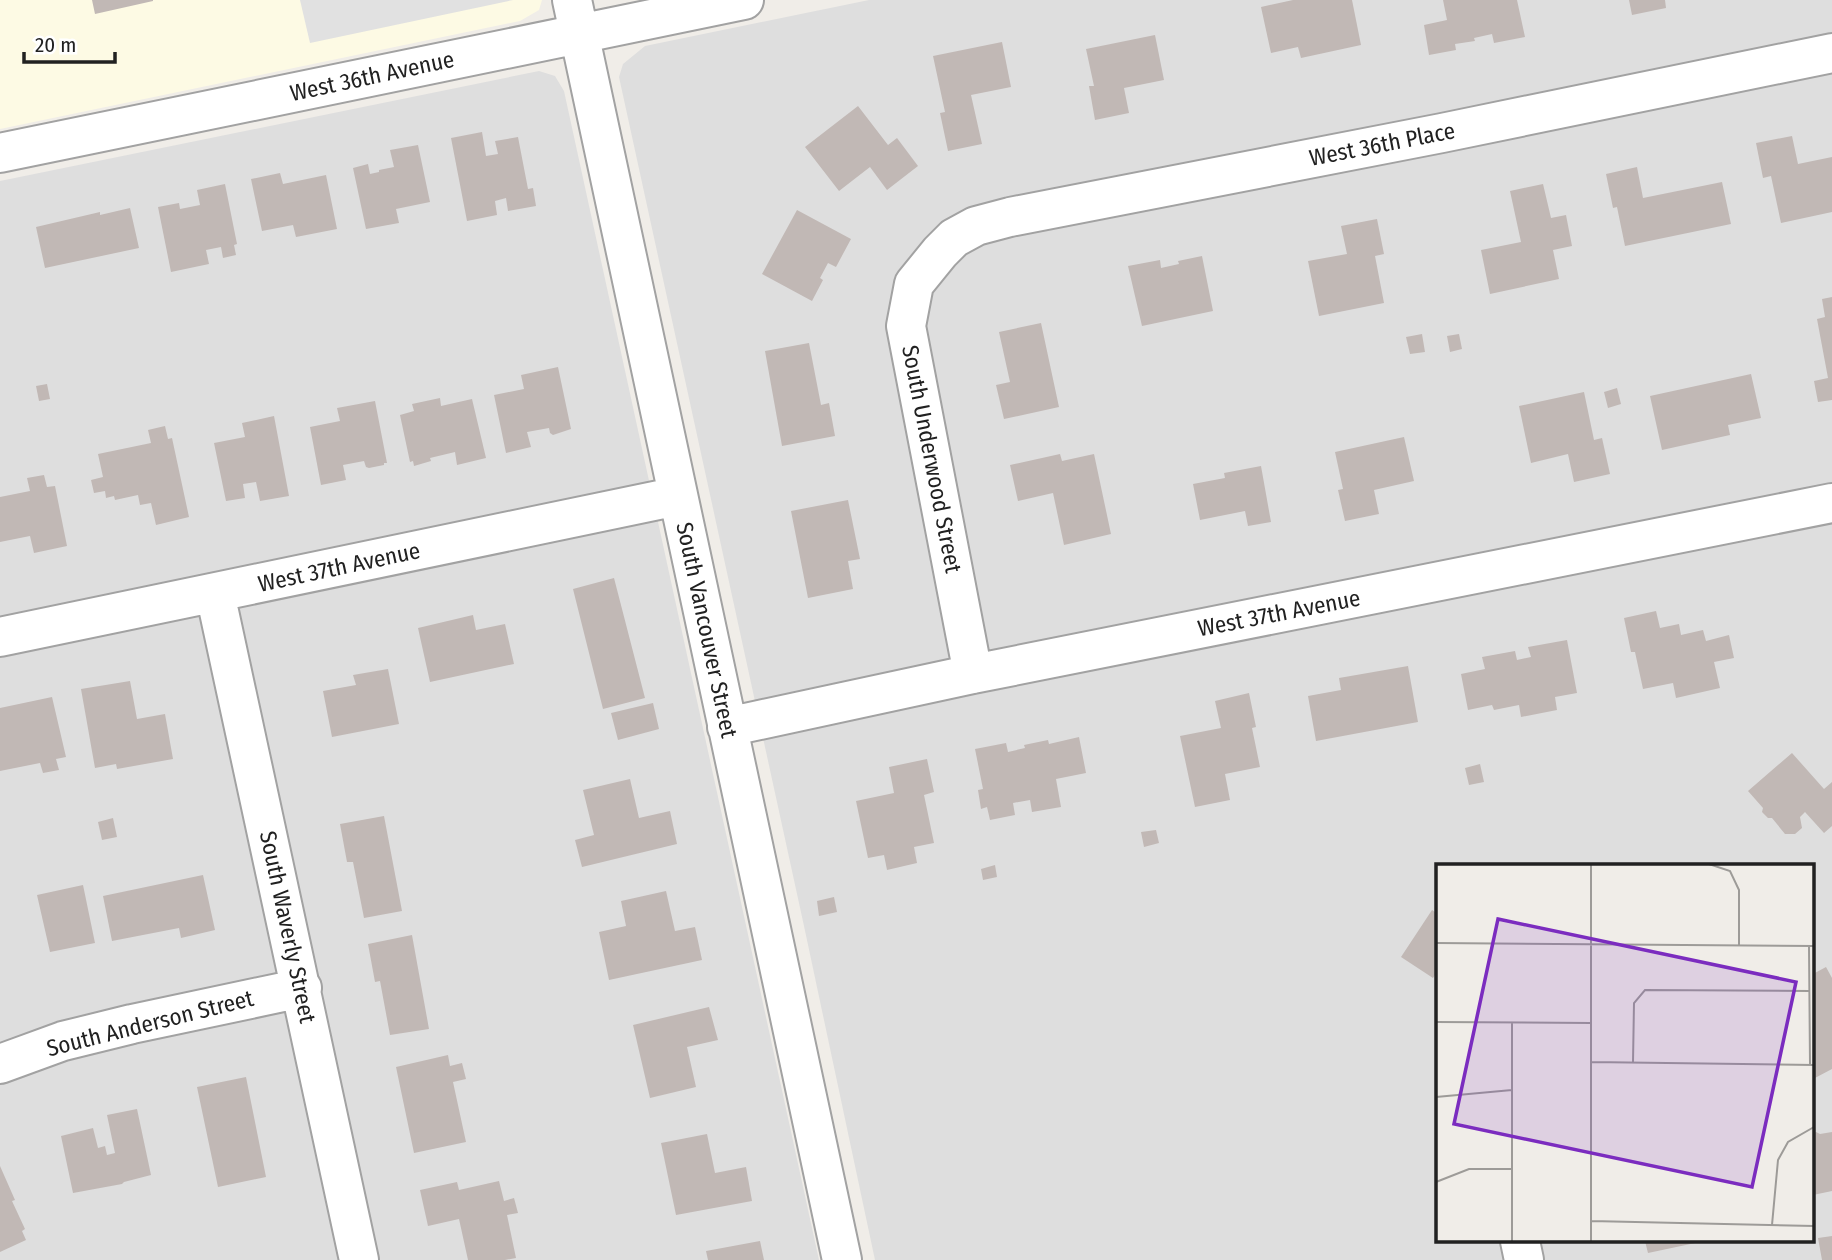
<svg xmlns="http://www.w3.org/2000/svg" width="1832" height="1260" font-family="'Fira Sans Condensed',sans-serif">
<style>
.residential{fill:#dedede;fill-rule:evenodd}
.education{fill:#fdfae4}
.parking{fill:#e1e1e1}
.building{fill:#c1b8b5}
.lines{fill:none;stroke-linecap:round;stroke-linejoin:round}
.minor-casing{stroke:#a2a2a2;stroke-width:42}
.minor{stroke:#fff;stroke-width:38}
.labels{text-anchor:middle;stroke-width:7;stroke-linejoin:round;paint-order:stroke}
.street-label{font-size:23px;fill:#212121;stroke:#fff}
.inset-road{fill:none;stroke:#9d9b98;stroke-width:2}
.view{fill:#7b2cbf;fill-opacity:0.15;stroke:#7b2cbf;stroke-width:3.5}
.inset-edge{fill:none;stroke:#212121;stroke-width:3.5}
</style>
<rect width="100%" height="100%" fill="#f0ede8"/>
<path class="residential" d="M869,0h963v1260h-957l-71,-334 -185,-849 4,-13 22,-18zM1438,866h375v375h-375z
M539,71l16,5 9,15 255,1169h-819v-1079z"/>
<path class="education" d="M0,0h542l-3,10 -19,11 -520,108z"/>
<path class="parking" d="M300,0h213l-203,43z"/>
<path class="building" d="M92,0h61v1l-58,13z
M1293,0h59l9,45 -60,13 -3,-11 -27,6 -10,-46z
M1443,0h74l8,37 -31,6 -2,-9 -18,4 1,3 -20,3 1,6 -27,5 -5,-30 23,-5z
M1629,0h36l1,8 -34,7z
M1155,35l9,45 -40,8 5,25 -34,7 -6,-34h5l-8,-37z
M1002,42l9,45 -40,8 11,49 -34,7 -8,-38 5,-1 -12,-56z
M858,106l30,39 9,-7 21,28 -31,24 -17,-23 -31,24 -34,-44z
M482,132l4,24 12,-2 -3,-13 23,-4 10,52 5,-1 3,18 -28,5 -2,-13 -11,3 2,14 -30,6 -16,-83z
M1792,136l6,28 34,-7v55l-51,11 -10,-47 -8,2 -7,-35z
M418,145l12,57 -34,7 3,14 -33,6 -13,-61 15,-4 2,10 9,-2v-2l15,-3 -4,-17z
M1637,167l6,31 79,-16 9,42 -106,22 -8,-39 -4,1 -7,-34z
M280,173l3,11 43,-9 11,54 -41,8 -3,-12 -31,6 -11,-52z
M225,184l12,60 -3,1 2,10 -13,3 -2,-11 -15,3 3,14 -38,8 -13,-65 21,-4 1,6 20,-4 -3,-15z
M1543,184l8,34 15,-3 6,31 -19,4 6,29 -69,15 -9,-44 40,-8 -11,-51z
M130,208l9,40 -94,20 -9,-41 64,-15v3z
M797,210l54,29 -15,28 -8,-4 -8,15 3,2 -11,21 -50,-27z
M1377,219l7,35 -9,2 9,47 -65,13 -11,-55 39,-7 -6,-28z
M1202,256l11,55 -71,15 -14,-60 32,-6 1,8 18,-4 -1,-3z
M1832,297v103l-14,2 -4,-21 14,-3 -11,-59 8,-2 -3,-18z
M1041,323l18,84 -55,12 -8,-34 14,-3 -11,-50z
M1422,334l3,18 -15,2 -4,-17z
M1459,334l3,15 -12,3 -3,-16z
M809,343l12,62 8,-2 6,33 -53,10 -17,-95z
M558,367l13,62 -18,6 -3,-2 -1,-5 -22,4 4,15 -25,6 -12,-58 30,-6 -3,-14z
M1751,374l10,44 -33,7 2,10 -68,15 -12,-54z
M47,384l3,15 -11,2 -3,-15z
M1617,388l4,16 -13,4 -4,-16z
M1584,392l10,48 8,-2 8,36 -36,8 -6,-28 -37,9 -12,-57z
M440,398l1,8 31,-7 14,59 -29,7 -2,-13 -25,6 1,3 -17,5 -1,-5 -3,1 -10,-47 14,-4 -2,-7z
M375,401l12,62h-3v2l-15,3 -3,-1 -2,-6 -21,4 3,15 -25,5 -11,-58 30,-6 -3,-13z
M274,416l15,80 -29,5 -4,-19 -13,2 2,14 -19,3 -12,-58 31,-6 -3,-14z
M165,426l3,13 4,-1 17,79 -33,8 -5,-22 -11,2 -2,-10 -23,5 -1,-4 -8,2 -1,-7 -11,2 -3,-13 12,-3 -5,-23 53,-11 -3,-13z
M1404,437l10,44 -40,9 5,24 -34,7 -7,-31 5,-1 -8,-37z
M1060,454l2,7 32,-7 17,80 -47,11 -11,-52 -35,8 -8,-36z
M1261,466l10,56 -23,4 -3,-15 -45,9 -7,-36 32,-6 -1,-5z
M44,475l3,12 8,-1 12,60 -33,7 -4,-17 -30,6v-45l30,-6 -3,-13z
M848,500l12,59 -12,2 5,28 -45,9 -17,-87z
M614,578l31,120 -42,11 -30,-120z
M1656,611l4,17 19,-4 2,11 22,-5 3,11 23,-6 5,23 -20,4 6,26 -44,10 -3,-15 -30,6 -8,-37h-4l-7,-34z
M473,615l3,15 29,-6 9,40 -84,18 -12,-54z
M1567,640l10,53 -22,4 2,13 -36,7 -2,-12 -25,5 -2,-5 -24,5 -7,-36 24,-5 -3,-12 33,-6 2,9 14,-3 -3,-10z
M1408,666l10,56 -102,19 -8,-45 33,-6 -2,-12z
M388,669l11,55 -67,13 -9,-46 33,-6 -3,-10z
M130,681l7,38 28,-5 8,45 -56,10 -1,-5 -21,4 -14,-79z
M1249,693l7,34 -4,1 8,39 -35,7 5,26 -35,7 -15,-71 41,-8 -6,-27z
M52,697l14,60 -10,2 3,11 -16,3 -3,-10 -40,8v-63z
M653,703l6,26 -41,11 -7,-27z
M1079,737l7,36 -30,6 5,28 -29,5 -2,-12 -17,3 2,12 -25,5 -3,-13 -6,2 -3,-19 5,-1 -8,-40 31,-6 2,9 17,-4 -1,-3 24,-5 1,4z
M1792,753l32,36 8,-7v44l-8,7 -19,-21 -5,5 2,11 -7,6h-10l-13,-16h-4l-6,-6 1,-4 -15,-17z
M927,759l7,33 -10,3 10,48 -20,4 3,16 -30,7 -3,-15 -16,3 -12,-57 38,-8 -5,-26z
M1480,764l4,18 -15,3 -4,-17z
M630,779l9,39 31,-7 7,33 -95,23 -7,-27 19,-5 -11,-45z
M384,816l18,95 -38,7 -11,-56h-6l-7,-38z
M113,818l4,19 -15,3 -4,-18z
M1156,830l3,13 -15,4 -3,-15z
M995,865l2,12 -14,3 -2,-11z
M203,875l12,55 -34,8 -2,-10 -67,13 -9,-45z
M83,885l12,58 -45,9 -13,-57z
M666,891l9,40 20,-4 7,33 -93,20 -10,-48 27,-6 -5,-25z
M834,897l3,15 -18,4 -2,-15z
M1432,910l6,4v63l-3,-2 -2,3 -32,-21z
M412,935l17,94 -39,6 -10,-54 -5,1 -7,-38z
M1826,967l6,11v91l-19,10v-105z
M709,1007l9,33 -31,7 9,40 -46,11 -17,-73z
M448,1055l2,11 12,-3 4,16 -13,3 13,60 -52,11 -18,-86z
M246,1077l20,100 -48,10 -21,-100z
M137,1109l14,66 -27,7 -2,2 -49,9 -12,-57 32,-8 5,20 7,-2 2,9 8,-2 -8,-38z
M1816,1132l4,2 12,-2v59l-19,4v-62z
M707,1134l8,39 31,-6 6,34 -76,14 -15,-72z
M0,1166l15,34 -3,1 13,28 -3,2 4,9 -26,12z
M499,1181l5,20 10,-3 4,15 -11,2 9,43 -11,2h-37l-9,-41 -31,7 -8,-36 37,-8 2,8z
M1832,1236v24h-10l-4,-22z
M760,1241l4,19h-56l-2,-9z
M1645,1241h55v1l-52,11z"/>
<g class="lines">
<defs>
<path id="minor" d="M572,0l270,1260
M0,153l744,-153
M215,593l144,667
M0,637l678,-141
M973,674l-67,-348 8,-42 26,-32 14,-14 22,-12 34,-9 432,-84 390,-80
M727,727l246,-53 859,-171
M0,1064l63,-23 69,-17 170,-36
M1520,1241l4,19"/>
</defs>
<use href="#minor" class="minor-casing"/>
<use href="#minor" class="minor"/>
</g>
<g class="labels">
<g class="street-label">
<text transform="translate(372 76) rotate(-12)" y="8">West 36th Avenue</text>
<text transform="translate(1382 144) rotate(-11)" y="8">West 36th Place</text>
<text transform="translate(932 459) rotate(79)" y="8">South Underwood Street</text>
<text transform="translate(339 567) rotate(-12)" y="8">West 37th Avenue</text>
<text transform="translate(1279 613) rotate(-11)" y="8">West 37th Avenue</text>
<text transform="translate(707 630) rotate(78)" y="8">South Vancouver Street</text>
<text transform="translate(288 927) rotate(78)" y="8">South Waverly Street</text>
<text transform="translate(150 1023) rotate(-14)" y="8">South Anderson Street</text>
</g>
</g>
<g transform="translate(1436 864)">
<rect width="378" height="378" fill="#f0ede8"/>
<path class="inset-road" d="M155,0v378M196,0h77l21,7 9,19v55M0,79l378,3M373,82l1,118M0,158l155,1M155,198l223,3M197,198l1,-59 11,-13 164,1M0,233l76,-7M0,318l33,-13h43M155,357l223,5M336,361l6,-65 10,-18 26,-15M76,378v-219"/>
<path class="view" d="M62,55l298,63 -44,205 -298,-63z"/>
<rect width="378" height="378" class="inset-edge"/>
</g>
<path d="M24 52v10h91v-10" fill="none" stroke="#212121" stroke-width="3.5"/>
<text x="35" y="52" font-size="21" fill="#212121" stroke="#ffffff" stroke-width="5" paint-order="stroke">20 m</text>
</svg>
